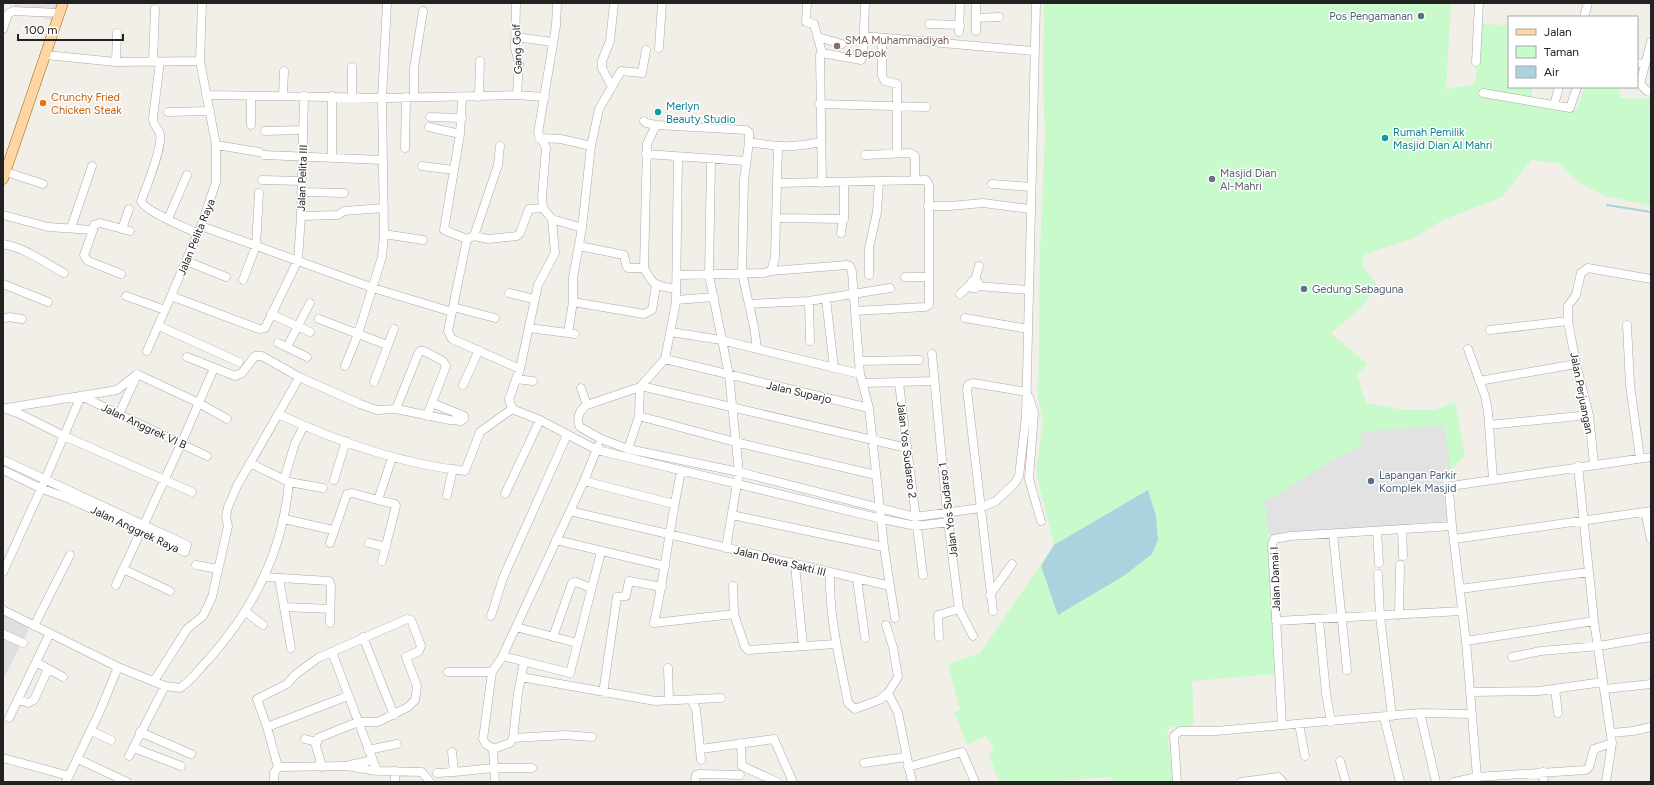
<svg xmlns="http://www.w3.org/2000/svg" width="1654" height="785" font-family="Figtree,sans-serif">
<style>
.residential{fill:#e0dfdf}
.industrial{fill:#ebdbe8}
.park{fill:#c8facc}
.parking{fill:#e2e2e2}
.water{fill:#aad3df}
.lines{fill:none;stroke-linecap:round;stroke-linejoin:round}
.stream{stroke:#aad3df;stroke-width:2}
.minor-casing{stroke:#a9a9a9;stroke-width:9}
.major-casing{stroke:#a06b00;stroke-width:11}
.minor{stroke:#fff;stroke-width:8}
.major{stroke:#fcd6a4;stroke-width:10}
.service-dot{fill:#5c6f8a;stroke:#fff;stroke-width:1.5}
.education-dot{fill:#8d6e63;stroke:#fff;stroke-width:1.5}
.food-dot{fill:#e8710a;stroke:#fff;stroke-width:1.5}
.culture-dot{fill:#0f9aa8;stroke:#fff;stroke-width:1.5}
.worship-dot{fill:#6b7280;stroke:#fff;stroke-width:1.5}
.labels{text-anchor:middle;stroke-width:3;stroke-linejoin:round;paint-order:stroke}
.service-label{font-size:11px;fill:#4e5e75;stroke:#fff;text-anchor:start}
.education-label{font-size:11px;fill:#785e54;stroke:#fff;text-anchor:start}
.street-label{font-size:11px;fill:#222;stroke:#fff}
.food-label{font-size:11px;fill:#c56008;stroke:#fff;text-anchor:start}
.culture-label{font-size:11px;fill:#0d838f;stroke:#fff;text-anchor:start}
.worship-label{font-size:11px;fill:#5b616d;stroke:#fff;text-anchor:start}
</style>
<rect width="100%" height="100%" fill="#f2efe9"/>
<path class="residential" d="M3,613l14,6 12,10 -26,51z"/>
<path class="industrial" d="M14,3h51l-7,20 -44,-15z"/>
<path class="park" d="M1044,3h407l-5,86 29,-5 5,-60 29,1v62h23v15l45,8 7,-23h28l8,3v8l31,1v107l-45,-10 -25,-12 -23,-21 -27,-3 -29,37 -61,24 -25,16 -52,18 -2,10 14,18v3l-14,21 -31,26 36,31 -10,11 9,28 37,7h32l20,-8 10,54 -23,22 5,43 -179,14 8,139 -84,7 2,45 -23,1 -4,4 7,51h-62l-1,-5 -70,5h-42l-10,-28 5,-4 -8,-14 -19,9 -13,-33 6,-2 -12,-46 32,-11 74,-108 -18,-72 7,-52 -5,-23 2,-144 5,-121 -2,-47z"/>
<path class="parking" d="M1444,425l6,40v13h-7l4,43 -178,14 -5,-35 13,-5 59,-37 25,-11v-15z"/>
<path class="water" d="M1148,490l8,26 2,24 -6,14 -27,21 -67,40 -17,-49 13,-21z"/>
<g class="lines">
<path class="stream" d="M1607,205l44,7"/>
<defs>
<path id="minor" d="M202,3l-2,58 16,84v37l-15,44 -30,70 88,33 6,-1 33,-68 3,-44 3,-120
M516,3l-1,45 4,15 -2,32
M807,3l-1,19 8,2 8,29 -2,2 2,128
M1584,17l4,-14
M976,18l23,-1
M929,24l31,1
M3,29l5,-15 5,-3 46,2
M976,31v-28
M959,32l1,-29
M864,36l169,15
M516,37l36,5
M818,37l24,7
M882,38v38l3,5 12,3v69
M1651,42l-11,42 7,7 4,1
M659,48l3,-45
M822,53l39,7 2,-4 2,-53
M46,55l70,7 84,-1
M116,62l1,-29
M153,62l2,-53
M160,62l-7,56c0,9 5,9 7,16 3,13 -14,54 -19,67 4,10 45,27 56,32
M1476,62l3,-59
M1637,63l8,1
M352,67v30
M612,87l-10,-19v-7l8,-20 4,-38
M1483,93l87,15 7,-21
M206,95l183,3 128,-3 28,2
M283,95l1,-24
M414,97v-29l9,-57
M479,97l1,-36
M462,98l-2,36 -16,96 23,9 7,-3 14,3 29,-3 3,-3 9,-24 14,-1 -1,-11 4,-49 -8,-15 18,-107 1,-23
M819,104l107,3
M1554,105l5,-18
M168,112l42,-1
M430,117l32,1
M644,121l2,2 10,2 90,5 3,2v10c29,5 43,6 72,0
M251,125v-29
M656,125l-9,19 -3,124c9,18 12,18 32,21
M429,127l31,7
M265,131l38,-1
M539,138l22,1 30,7
M749,142l-5,38 -2,93 12,54 3,21
M216,145l43,7
M405,148l1,-51
M646,154l100,7
M264,155l119,5
M865,155l45,-2 5,3v24
M332,157v-61
M711,160l-2,115 20,100 10,97 -13,76
M422,166l32,4
M6,172l37,12
M262,180l40,1
M992,184l39,3
M301,192l43,1
M928,206h22l33,-3 47,6
M543,208l9,11 3,34 -17,32 -18,84 -11,30 3,10 28,11 57,30 285,69 34,7 33,-4
M3,215l45,12 45,3 -9,25 4,6 33,13
M301,216l37,-1 6,-4 40,-3
M776,218l68,1v-36
M168,219l19,-44
M552,219l30,9
M201,226l172,62 79,24
M71,228l21,-62
M122,229l7,-20
M93,230l1,-5 6,-2 30,8
M841,233l2,-14
M384,234l39,6
M474,236l24,-71 2,-19
M467,239l-19,92 4,8 68,30
M3,244c23,4 40,18 61,29
M579,246l45,9 2,10 2,3h16
M186,261l40,16
M771,271l4,-13 3,-111
M677,275l87,-2 7,-2 76,-6 3,1 2,6 3,39
M869,275v-27l8,-36 2,-30
M905,277h23
M243,280l13,-34 3,-53
M975,280l3,2v4l-2,2h-4l-2,-3 2,-4z
M975,280l4,-14
M3,284l45,18
M978,286l50,4
M509,293l25,6
M960,294l10,-9
M126,296l39,14
M826,299l8,69
M676,300l38,-3
M809,301l1,40
M573,302l71,12 8,-4 4,-24
M749,304l60,-3 81,-13
M453,307l42,11
M271,314l39,18
M965,318l63,11
M3,319l6,-2 13,2
M319,319l68,26
M1627,325l3,60 10,73
M159,326l80,36
M529,328l46,6
M1490,330l78,-9
M671,332l50,8 139,34 -5,-63 70,-4 4,-2v-120l-3,-5 -149,3
M568,333l5,-31v-24l9,-50 9,-82 8,-37 22,-38 21,2 4,-23
M278,343l29,14
M287,347l23,-44
M1468,349l17,47 3,16 5,67
M147,351l24,-55
M932,354l15,159 12,96 14,27
M187,357l48,19 7,-3 13,-17h7l37,21 61,27 17,6 19,-1 54,11 11,1 3,-2v-3l-32,-13
M665,359l204,49
M859,361l60,-1
M345,366l13,-32 24,-77 2,-23 -2,-136 5,-95
M137,374l62,29 28,16
M860,374l9,34 15,139 11,71
M516,379l17,2
M1479,381l97,-17
M374,382l20,-53
M864,383l70,-2
M899,383l24,192
M463,385l16,-35
M640,387l25,-28 11,-57 2,-145
M581,388l6,17
M1029,397l5,16 -5,66 12,42
M3,408l17,6 44,22 128,56
M7,408l110,-18 20,-16
M396,409l22,-55 2,-3h4l19,10 3,5 -19,50
M119,414l18,-39
M278,414c58,27 123,50 187,57l15,-39 32,-23
M639,416l96,26 141,33
M1489,425l100,-10
M907,448l-262,-61h-5l-53,18c-8,5 -11,14 -7,22l21,12 27,10 111,23 176,45 65,-9 16,-7 19,-18 4,-7 7,-60 10,-413
M628,449l11,-33 1,-29
M3,460l184,85 -2,7 -115,-53 -30,-11 -37,-18
M1594,464l-5,-49 -13,-51 -8,-43v-15l8,-11 5,-22 7,-5 63,11
M1578,466l16,155 18,122 -18,6 -5,18 -3,3 -109,7 -11,-136 -14,-115 -3,-36 2,-4 200,-29
M681,472c-11,50 -16,101 -27,151l80,-9 11,33 3,3 87,-6
M284,480l11,-37 9,-17
M334,480l12,-39
M584,481l90,23
M289,482l34,6
M505,494l35,-74
M447,495l6,-26
M570,511l320,75
M1645,512l6,27
M732,515l152,32
M284,519l49,11
M1402,529l1,27
M1377,531l2,32
M1333,534l14,136
M1454,539l197,-28
M556,540l109,26
M330,543l17,-49 5,-1 26,7
M369,543l17,4
M382,561l14,-55 -1,-2 -17,-4 14,-42
M196,565l22,4
M795,565l8,81
M123,569l47,22
M3,572l42,-92 36,-84 126,60
M830,574c-1,44 10,86 18,129l7,6 24,-9 9,-7 10,20 14,69
M1378,574l2,42 12,100
M265,577l64,4 2,5 -1,37
M279,578l12,70
M857,579l8,59
M116,585l65,-141 33,-76
M733,586l1,28
M1460,589l129,-17
M990,595l22,-31
M285,607l45,2
M3,610l115,57 47,19 15,2c11,-7 19,-19 28,-28 46,-51 75,-109 81,-178l-39,-19
M993,611l-26,-221 1,-5 5,-2 54,9
M246,612l17,13
M1399,615l1,-50
M491,616l12,-38 64,-143
M1319,620l7,73 5,29
M1276,621l186,-10
M886,625l7,22 5,30 -10,16
M34,626l36,-71
M516,627l61,16
M3,634l20,9
M363,637l31,78
M553,637l19,-54 4,-1 15,6
M939,637l-1,-22 21,-6
M1466,641l128,-20
M332,652l45,119
M503,656l67,17 31,-121
M1512,657l29,-6 58,-5 52,-9
M36,662l27,15
M668,668l1,32
M448,672h44
M521,677l134,24 66,-3
M154,681l33,-52 16,-13 9,-19 16,-71 -2,-9 2,-10 9,-21 59,-103
M1555,689l3,24
M1605,689l46,-5
M1470,692l69,-1 64,-9
M603,693l14,-96 9,-1 3,-15 33,6
M18,700l10,3 6,-3 14,-31
M692,701l4,8 5,51
M1420,713l16,69
M1384,717l16,65
M9,718l41,-85
M1299,724l6,32
M1282,725l-10,-180 2,-6 17,-3 161,-10
M267,727l81,-31
M91,731l20,9
M140,732l51,22
M1612,733l21,-2 18,-4
M513,738l52,-3 27,2
M305,739l11,3
M741,743l1,23 35,16
M134,748l47,18
M493,749l-7,-5 -3,-5 9,-67 9,-13 83,-178 14,-35
M701,749l73,-10 18,41 -1,2
M368,750l29,-6
M452,752l2,20 39,-4h39
M129,756l36,-70
M3,758l66,18
M78,759l49,23
M1340,761l6,21
M864,763l42,-6
M350,765l22,-5
M278,767l-11,-40 -10,-28 30,-15 9,-10 22,-16 89,-39 4,1 10,26 -2,5 -13,6 11,29 -2,14 -7,7 -30,15h-20l-40,16 -2,8 6,21
M908,767l54,-15 13,30
M395,771v11
M1543,772l1,10
M437,773l17,-1
M66,782l34,-71 18,-44
M274,782v-9l4,-6 68,-1 31,5 45,1 8,10
M495,782l-2,-33 17,-6 3,-5 5,-45 6,-31
M695,782l1,-7 3,-1 41,1
M1177,782l-3,-46 6,-5h36l204,-18 52,1
M1241,782l37,-5 5,5
M1454,782l23,-5
M1606,782l6,-39"/>
<path id="major" d="M3,179l60,-176"/>
</defs>
<use href="#minor" class="minor-casing"/>
<use href="#major" class="major-casing"/>
<use href="#minor" class="minor"/>
<use href="#major" class="major"/>
</g>
<g class="service-dot">
<circle cx="1421" cy="16" r="4"/>
<circle cx="1304" cy="289" r="4"/>
<circle cx="1371" cy="481" r="4"/>
</g>
<circle class="education-dot" cx="837" cy="46" r="4"/>
<circle class="food-dot" cx="43" cy="103" r="4"/>
<g class="culture-dot">
<circle cx="658" cy="112" r="4"/>
<circle cx="1385" cy="138" r="4"/>
</g>
<circle class="worship-dot" cx="1212" cy="179" r="4"/>
<g class="labels">
<g class="service-label">
<text x="1413" y="20" text-anchor="end">Pos Pengamanan</text>
<text x="1312" y="293">Gedung Sebaguna</text>
<text x="1379" y="479">Lapangan Parkir<tspan x="1379" dy="13">Komplek Masjid</tspan></text>
</g>
<g class="education-label">
<text x="845" y="44">SMA Muhammadiyah<tspan x="845" dy="13">4 Depok</tspan></text>
</g>
<g class="street-label">
<text transform="translate(517 49) rotate(-92)" y="4">Gang Golf</text>
<text transform="translate(302 178) rotate(-88)" y="4">Jalan Pelita III</text>
<text transform="translate(196 237) rotate(-68)" y="4">Jalan Pelita Raya</text>
<text transform="translate(799 392) rotate(13)" y="4">Jalan Suparjo</text>
<text transform="translate(1582 393) rotate(79)" y="4">Jalan Perjuangan</text>
<text transform="translate(144 426) rotate(25)" y="4">Jalan Anggrek VI B</text>
<text transform="translate(907 450) rotate(83)" y="4">Jalan Yos Sudarso 2</text>
<text transform="translate(948 510) rotate(-97)" y="4">Jalan Yos Sudarso 1</text>
<text transform="translate(135 529) rotate(25)" y="4">Jalan Anggrek Raya</text>
<text transform="translate(780 561) rotate(14)" y="4">Jalan Dewa Sakti III</text>
<text transform="translate(1275 579) rotate(-92)" y="4">Jalan Damai I</text>
</g>
<g class="food-label">
<text x="51" y="101">Crunchy Fried<tspan x="51" dy="13">Chicken Steak</tspan></text>
</g>
<g class="culture-label">
<text x="666" y="110">Merlyn<tspan x="666" dy="13">Beauty Studio</tspan></text>
<text x="1393" y="136">Rumah Pemilik<tspan x="1393" dy="13">Masjid Dian Al Mahri</tspan></text>
</g>
<g class="worship-label">
<text x="1220" y="177">Masjid Dian<tspan x="1220" dy="13">Al-Mahri</tspan></text>
</g>
</g>
<rect width="1654" height="785" fill="none" stroke="#222222" stroke-width="8"/>
<rect x="1508" y="16" width="130" height="72" fill="#ffffff" stroke="#a7a7a7"/>
<rect x="1516" y="29" width="20" height="6" fill="#fcd6a4" stroke="#a7a7a7"/>
<text x="1544" y="36" font-size="12" fill="#222222">Jalan</text>
<rect x="1516" y="46" width="20" height="12" fill="#c8facc" stroke="#a7a7a7"/>
<text x="1544" y="56" font-size="12" fill="#222222">Taman</text>
<rect x="1516" y="66" width="20" height="12" fill="#aad3df" stroke="#a7a7a7"/>
<text x="1544" y="76" font-size="12" fill="#222222">Air</text>
<path d="M18 34v6h105v-6" fill="none" stroke="#222222" stroke-width="2"/>
<text x="24" y="34" font-size="12" fill="#222222" stroke="#ffffff" stroke-width="3" paint-order="stroke">100 m</text>
</svg>
